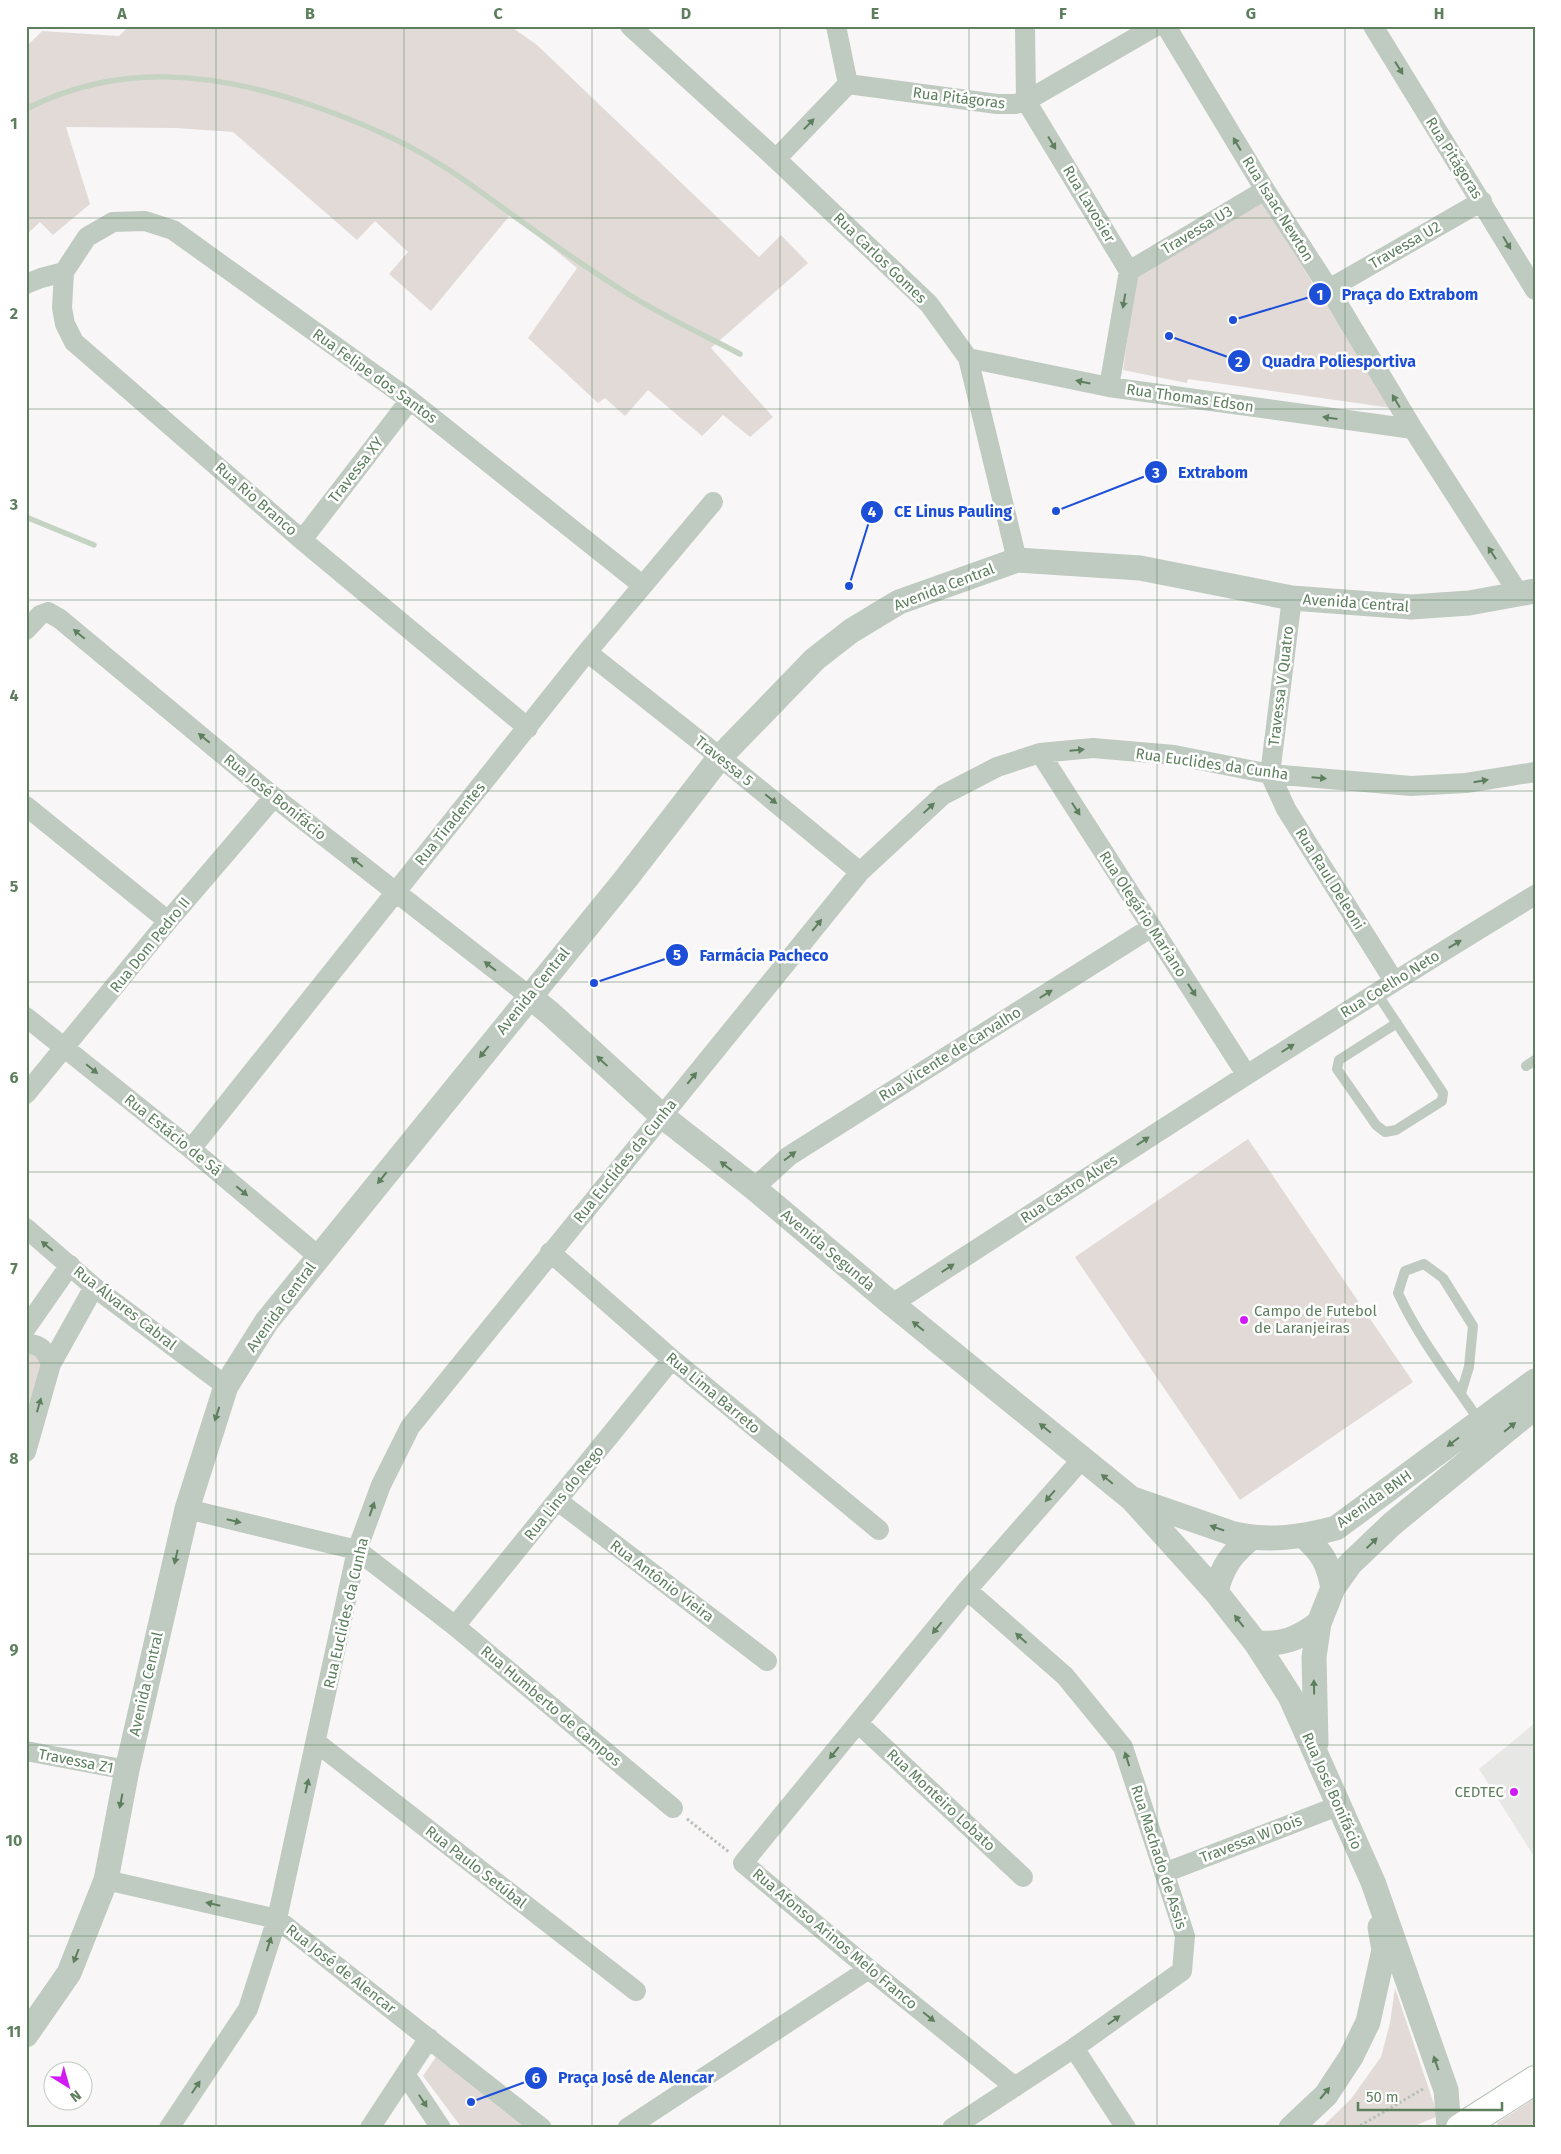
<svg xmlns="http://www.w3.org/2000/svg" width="1561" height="2154" font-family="'Fira Sans',sans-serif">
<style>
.built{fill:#e7e8e6}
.green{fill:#e2dad7}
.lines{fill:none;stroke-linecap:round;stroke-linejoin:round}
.stream{stroke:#c5d3c3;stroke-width:5.5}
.secondary-casing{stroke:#b4c0b4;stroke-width:30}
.path{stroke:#b8c0b8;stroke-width:3;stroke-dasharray:2.5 2.5;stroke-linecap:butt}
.service{stroke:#bfcac0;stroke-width:10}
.minor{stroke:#bfcac0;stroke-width:20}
.tertiary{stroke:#bfcac0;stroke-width:25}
.secondary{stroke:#fff;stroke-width:28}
.oneway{fill:#5d7f5e}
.grid{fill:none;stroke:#5d7f5e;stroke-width:1;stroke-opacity:0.55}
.poi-dot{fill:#d11bf5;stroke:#fff;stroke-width:2}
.labels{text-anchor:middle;stroke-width:5;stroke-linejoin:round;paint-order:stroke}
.street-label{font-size:15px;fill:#5d7f5e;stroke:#fff}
.poi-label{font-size:15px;fill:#5d7f5e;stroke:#fff;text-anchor:start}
.leader{fill:none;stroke:#1d4ed8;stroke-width:2}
.callout-dot{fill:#1d4ed8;stroke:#fff;stroke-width:2}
.mark-label{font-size:15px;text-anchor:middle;font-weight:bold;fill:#fff}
.callout-label{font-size:16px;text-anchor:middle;font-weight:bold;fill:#1d4ed8;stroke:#fff;stroke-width:5;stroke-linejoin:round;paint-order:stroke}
.neatline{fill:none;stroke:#5d7f5e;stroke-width:2}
.grid-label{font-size:16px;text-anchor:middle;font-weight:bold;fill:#5d7f5e}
</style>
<rect width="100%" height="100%" fill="#f9f6f8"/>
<path class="built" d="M1535,1723v135l-56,-89z"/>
<path class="green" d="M129,26h381l27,19 222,212 22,-22 27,28 -97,85 62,69 -23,20 -27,-22 -21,21 -54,-46 -23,26 -20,-18 -7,5 -70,-65 49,-70 -66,-54 -80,97 -42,-37 19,-22 -33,-31 -18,19 -124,-108 -57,-4 -110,-1 24,77 -37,31 -13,-13 -14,13v-188l16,-16 77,5z
M1260,200l132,208 -204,-29 -1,4 -64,-13 14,-99z
M1248,1139l165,243 -173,118 -165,-243z
M26,1351l7,1 11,13 -18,63z
M1395,1988l43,128 -28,12h-89l30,-29 30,-42 9,-34z
M438,2054l94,74h-70l-39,-52z
M1535,2098v25l-8,5h-28l-2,-5z"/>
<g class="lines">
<path class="stream" d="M26,109c93,-47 186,-37 282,-5 47,16 91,34 133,61 22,13 42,29 62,43 41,30 82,59 125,86 35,22 74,40 112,60
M26,517l68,28"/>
<defs>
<path id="secondary" d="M1460,2128l75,-48"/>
</defs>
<use href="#secondary" class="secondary-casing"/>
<path class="path" d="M687,1819l42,33
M1356,2128l67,-39"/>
<path class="service" d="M1376,992l67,101 -1,8 -46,29 -11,2 -9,-7 -39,-56 2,-9 58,-37
M1526,1066l9,-6
M1461,1393l8,-26 4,-41 -30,-48 -19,-14 -19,7 -7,22c21,46 54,87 82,129"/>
<path class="minor" d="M630,26l146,133 153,145 39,54 49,202
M836,26l12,58
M1025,26l1,75 103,170 -20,116
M1166,26l99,164 64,99 84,140 106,165
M1373,26l162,264
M848,84l149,20h18l11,-3 130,-75
M776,159l72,-75
M1129,271l136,-81
M26,284l15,-6 23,-6
M1329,289l153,-88
M968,358l141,29 304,42
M302,540l108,-140
M26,630l14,-15 8,-3 12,7 214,178 255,199
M587,652l133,105 140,115
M528,728l-226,-188 -228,-198 -9,-18 -3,-16 2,-36 23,-35 26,-15 32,-1 28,9 237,170 232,185
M1040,753l206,321
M1270,774l16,35 108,172
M1270,774l22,-176
M26,806l142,115
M26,1017l165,132 127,107
M26,1094l142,-173 106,-124
M191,1149l396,-497 126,-150
M754,1188l35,-32 363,-229
M26,1228l68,59 132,99
M550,1252l122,107 207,171
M892,1304c213,-138 426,-277 643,-409
M26,1328l44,-63
M26,1344c15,-1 20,8 25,20
M26,1452l25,-88 43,-77
M558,1501l209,160
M187,1509l170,41 98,76 218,182
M455,1626l217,-267
M858,1723l165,154
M317,1743l319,248
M26,1751l101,19
M1164,1873l174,-67
M106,1880l171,39 265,209
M1074,2048l52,80
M405,2074l36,54
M1015,2087l-146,-118 -126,-106 224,-273 115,-131
M169,2128l79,-119 29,-90 80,-369 24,-65 29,-58 450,-555 83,-77 54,-28 43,-14 53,-5 81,7 96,19 141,12 55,-3 69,-11
M370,2128l59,-90
M627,2128l242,-159
M952,2128l122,-80 108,-77 3,-35 -62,-189 -58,-71 -98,-86"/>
<path class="tertiary" d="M529,996l22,18 111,102 92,72 138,116 240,195 84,93 40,51 34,53 83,186 73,208 3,38
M1133,1499l101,35c35,8 68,3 102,-6l199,-147
M1304,1536c19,18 24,26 29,52
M1216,1592c6,-25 15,-38 35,-54
M1256,1643c26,2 42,-4 63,-20
M1316,1743l-2,-86 5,-34 14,-35 17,-24 42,-40 143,-117
M26,2035l43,-62 37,-93 21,-110 60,-261 39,-123 41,-65 361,-445 92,-119 95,-98 36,-28 48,-29 118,-42 123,8 152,30 119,9 58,-4 66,-12
M1291,2128l35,-33 25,-38 17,-35 16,-72 -4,-23"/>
<use href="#secondary" class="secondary"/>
</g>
<defs><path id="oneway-solid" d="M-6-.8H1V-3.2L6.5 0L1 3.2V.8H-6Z" transform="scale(1.25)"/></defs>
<g class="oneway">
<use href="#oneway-solid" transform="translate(1399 68) rotate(58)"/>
<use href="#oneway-solid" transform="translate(809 124) rotate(-46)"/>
<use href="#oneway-solid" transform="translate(1052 143) rotate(59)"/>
<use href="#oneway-solid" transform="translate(1237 144) rotate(-121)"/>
<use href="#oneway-solid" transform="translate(1507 243) rotate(59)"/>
<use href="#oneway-solid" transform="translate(1124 301) rotate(100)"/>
<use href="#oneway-solid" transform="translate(1083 382) rotate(-168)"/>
<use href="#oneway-solid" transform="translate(1396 401) rotate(-121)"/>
<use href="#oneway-solid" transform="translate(1330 418) rotate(-172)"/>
<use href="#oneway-solid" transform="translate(1492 553) rotate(-123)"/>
<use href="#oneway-solid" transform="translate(79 634) rotate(-140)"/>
<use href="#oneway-solid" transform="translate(204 738) rotate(-140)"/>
<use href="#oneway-solid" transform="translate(1077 750) rotate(-5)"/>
<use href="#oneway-solid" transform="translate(1319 778) rotate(5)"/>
<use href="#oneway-solid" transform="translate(1481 781) rotate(-10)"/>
<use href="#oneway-solid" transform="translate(771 799) rotate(39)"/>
<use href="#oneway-solid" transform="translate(929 808) rotate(-43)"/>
<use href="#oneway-solid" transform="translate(1076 809) rotate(57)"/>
<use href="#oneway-solid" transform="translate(357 862) rotate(-141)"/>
<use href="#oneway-solid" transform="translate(817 925) rotate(-51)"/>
<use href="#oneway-solid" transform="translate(1455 944) rotate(-31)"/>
<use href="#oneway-solid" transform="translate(490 966) rotate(-142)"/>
<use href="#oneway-solid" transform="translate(1192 990) rotate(57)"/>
<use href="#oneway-solid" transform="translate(1046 994) rotate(-32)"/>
<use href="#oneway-solid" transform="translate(1288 1048) rotate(-32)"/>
<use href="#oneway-solid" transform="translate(484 1052) rotate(129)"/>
<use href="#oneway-solid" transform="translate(602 1061) rotate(-137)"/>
<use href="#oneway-solid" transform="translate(92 1069) rotate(39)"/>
<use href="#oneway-solid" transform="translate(692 1078) rotate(-51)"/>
<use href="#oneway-solid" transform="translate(1143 1141) rotate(-33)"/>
<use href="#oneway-solid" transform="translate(790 1156) rotate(-37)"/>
<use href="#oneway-solid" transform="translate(726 1166) rotate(-142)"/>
<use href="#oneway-solid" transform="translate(382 1178) rotate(129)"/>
<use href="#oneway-solid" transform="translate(242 1191) rotate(40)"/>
<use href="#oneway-solid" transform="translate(47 1246) rotate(-140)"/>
<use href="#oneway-solid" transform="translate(948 1268) rotate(-33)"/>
<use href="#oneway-solid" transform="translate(918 1326) rotate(-141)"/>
<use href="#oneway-solid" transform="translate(39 1405) rotate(-74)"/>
<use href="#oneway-solid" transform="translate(217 1414) rotate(108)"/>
<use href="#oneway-solid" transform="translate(1510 1427) rotate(-39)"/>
<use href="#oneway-solid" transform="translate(1045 1428) rotate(-141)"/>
<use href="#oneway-solid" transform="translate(1453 1442) rotate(143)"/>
<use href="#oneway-solid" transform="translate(1107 1479) rotate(-141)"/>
<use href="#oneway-solid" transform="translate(1050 1496) rotate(131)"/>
<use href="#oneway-solid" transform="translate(372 1509) rotate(-71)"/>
<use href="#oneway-solid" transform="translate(234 1521) rotate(13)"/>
<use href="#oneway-solid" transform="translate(1217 1528) rotate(-161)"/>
<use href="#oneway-solid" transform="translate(1372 1543) rotate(-44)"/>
<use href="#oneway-solid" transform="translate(176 1557) rotate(103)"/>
<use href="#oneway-solid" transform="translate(1239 1621) rotate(-128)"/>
<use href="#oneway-solid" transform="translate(937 1628) rotate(129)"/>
<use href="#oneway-solid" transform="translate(1021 1638) rotate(-138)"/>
<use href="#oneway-solid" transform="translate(1314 1687) rotate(-91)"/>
<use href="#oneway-solid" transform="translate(834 1753) rotate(129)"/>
<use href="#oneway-solid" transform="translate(1127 1759) rotate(-108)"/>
<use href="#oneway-solid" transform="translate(307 1786) rotate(-77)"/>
<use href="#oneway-solid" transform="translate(121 1801) rotate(101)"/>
<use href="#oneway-solid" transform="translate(213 1904) rotate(-167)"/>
<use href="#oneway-solid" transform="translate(269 1944) rotate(-72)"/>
<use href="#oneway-solid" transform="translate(76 1956) rotate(111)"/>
<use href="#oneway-solid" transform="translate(929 2017) rotate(39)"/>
<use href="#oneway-solid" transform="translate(1114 2020) rotate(-36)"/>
<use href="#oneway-solid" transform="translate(1436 2063) rotate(-109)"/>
<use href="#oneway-solid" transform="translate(196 2087) rotate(-56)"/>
<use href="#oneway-solid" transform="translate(1325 2093) rotate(-50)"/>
<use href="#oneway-solid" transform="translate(423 2101) rotate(57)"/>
</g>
<path class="grid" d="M216,26v2102M404,26v2102M592,26v2102M780,26v2102M969,26v2102M1157,26v2102M1345,26v2102M26,218h1509M26,409h1509M26,600h1509M26,791h1509M26,982h1509M26,1172h1509M26,1363h1509M26,1554h1509M26,1745h1509M26,1936h1509"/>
<g class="poi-dot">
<circle cx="1244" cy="1320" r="5"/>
<circle cx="1514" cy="1792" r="5"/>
</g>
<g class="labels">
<g class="street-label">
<text transform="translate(959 98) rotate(7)" y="5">Rua Pitágoras</text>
<text transform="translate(1454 158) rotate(58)" y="5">Rua Pitágoras</text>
<text transform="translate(1089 204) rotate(59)" y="5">Rua Lavosier</text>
<text transform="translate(1278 209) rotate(58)" y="5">Rua Isaac Newton</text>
<text transform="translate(1197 230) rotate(-31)" y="5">Travessa U3</text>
<text transform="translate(1405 245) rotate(-30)" y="5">Travessa U2</text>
<text transform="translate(880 258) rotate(44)" y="5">Rua Carlos Gomes</text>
<text transform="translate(375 376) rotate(36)" y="5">Rua Felipe dos Santos</text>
<text transform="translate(1190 398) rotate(8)" y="5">Rua Thomas Edson</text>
<text transform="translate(356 470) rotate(-52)" y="5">Travessa XY</text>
<text transform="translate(256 499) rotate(41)" y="5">Rua Rio Branco</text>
<text transform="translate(944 587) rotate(-21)" y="5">Avenida Central</text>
<text transform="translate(1356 603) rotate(4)" y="5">Avenida Central</text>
<text transform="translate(1281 686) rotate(-83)" y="5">Travessa V Quatro</text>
<text transform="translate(724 761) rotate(39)" y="5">Travessa 5</text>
<text transform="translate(1212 764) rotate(8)" y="5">Rua Euclides da Cunha</text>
<text transform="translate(275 797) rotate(39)" y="5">Rua José Bonifácio</text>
<text transform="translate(450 824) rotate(-51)" y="5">Rua Tiradentes</text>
<text transform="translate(1330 879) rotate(58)" y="5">Rua Raul Deleoni</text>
<text transform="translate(1143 914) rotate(57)" y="5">Rua Olegário Mariano</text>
<text transform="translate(150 945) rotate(-51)" y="5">Rua Dom Pedro II</text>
<text transform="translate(1390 984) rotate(-32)" y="5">Rua Coelho Neto</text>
<text transform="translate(533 991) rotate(-51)" y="5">Avenida Central</text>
<text transform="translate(950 1054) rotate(-32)" y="5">Rua Vicente de Carvalho</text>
<text transform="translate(173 1135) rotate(39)" y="5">Rua Estácio de Sá</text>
<text transform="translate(625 1161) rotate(-51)" y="5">Rua Euclides da Cunha</text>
<text transform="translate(1069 1189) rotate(-33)" y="5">Rua Castro Alves</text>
<text transform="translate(828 1250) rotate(40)" y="5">Avenida Segunda</text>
<text transform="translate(281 1307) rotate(-54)" y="5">Avenida Central</text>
<text transform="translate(125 1308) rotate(38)" y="5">Rua Álvares Cabral</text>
<text transform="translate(713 1393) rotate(40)" y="5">Rua Lima Barreto</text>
<text transform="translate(564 1493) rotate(-51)" y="5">Rua Lins do Rego</text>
<text transform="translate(1374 1499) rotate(-35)" y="5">Avenida BNH</text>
<text transform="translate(662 1581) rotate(37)" y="5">Rua Antônio Vieira</text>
<text transform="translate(346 1613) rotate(-77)" y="5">Rua Euclides da Cunha</text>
<text transform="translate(146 1684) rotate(-77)" y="5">Avenida Central</text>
<text transform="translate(551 1706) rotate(40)" y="5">Rua Humberto de Campos</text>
<text transform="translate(76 1761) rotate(11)" y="5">Travessa Z1</text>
<text transform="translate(1332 1791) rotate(66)" y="5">Rua José Bonifácio</text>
<text transform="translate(941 1800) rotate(43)" y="5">Rua Monteiro Lobato</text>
<text transform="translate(1251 1839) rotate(-21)" y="5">Travessa W Dois</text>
<text transform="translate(1159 1857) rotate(72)" y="5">Rua Machado de Assis</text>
<text transform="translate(476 1867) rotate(38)" y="5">Rua Paulo Setúbal</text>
<text transform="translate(835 1939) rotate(40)" y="5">Rua Afonso Arinos Melo Franco</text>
<text transform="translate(341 1969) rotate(38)" y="5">Rua José de Alencar</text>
</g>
<g class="poi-label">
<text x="1254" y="1316">Campo de Futebol<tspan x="1254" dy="17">de Laranjeiras</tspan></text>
<text x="1504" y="1797" text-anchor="end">CEDTEC</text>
</g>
</g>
<path class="leader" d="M1233 320L1320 294M1169 336L1239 361M1056 511L1156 472M849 586L872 512M594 983L677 955M471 2102L536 2078"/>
<g class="callout-dot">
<circle cx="1233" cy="320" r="5"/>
<circle cx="1169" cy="336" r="5"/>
<circle cx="1056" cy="511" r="5"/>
<circle cx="849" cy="586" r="5"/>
<circle cx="594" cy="983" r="5"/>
<circle cx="471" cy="2102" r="5"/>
<circle cx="1320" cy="294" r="12"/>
<circle cx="1239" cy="361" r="12"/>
<circle cx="1156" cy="472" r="12"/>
<circle cx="872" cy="512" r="12"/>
<circle cx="677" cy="955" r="12"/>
<circle cx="536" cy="2078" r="12"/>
</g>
<g class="mark-label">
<text x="1320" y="300">1</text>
<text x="1239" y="367">2</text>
<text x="1156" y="478">3</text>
<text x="872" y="517">4</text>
<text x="677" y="960">5</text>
<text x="536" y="2083">6</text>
</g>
<g class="callout-label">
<text x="1410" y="300">Praça do Extrabom</text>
<text x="1339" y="367">Quadra Poliesportiva</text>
<text x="1213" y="478">Extrabom</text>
<text x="953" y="517">CE Linus Pauling</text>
<text x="764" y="961">Farmácia Pacheco</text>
<text x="636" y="2083">Praça José de Alencar</text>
</g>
<rect width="1561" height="2154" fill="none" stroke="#ffffff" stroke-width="55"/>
<g transform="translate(68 2086) rotate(143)"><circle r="24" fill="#ffffff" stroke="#beccbf"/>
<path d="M0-4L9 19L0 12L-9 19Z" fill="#d11bf5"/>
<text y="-8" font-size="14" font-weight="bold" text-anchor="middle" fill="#5d7f5e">N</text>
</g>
<path d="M1358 2102v8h144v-8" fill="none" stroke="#5d7f5e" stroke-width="2.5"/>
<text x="1366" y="2102" font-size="15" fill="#5d7f5e" stroke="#ffffff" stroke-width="4" paint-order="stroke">50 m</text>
<rect x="28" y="28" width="1506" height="2098" class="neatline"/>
<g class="grid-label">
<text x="122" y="19">A</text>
<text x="310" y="19">B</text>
<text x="498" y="19">C</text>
<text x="686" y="19">D</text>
<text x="875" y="19">E</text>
<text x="1063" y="19">F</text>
<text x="1251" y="19">G</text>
<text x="1439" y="19">H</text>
<text x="14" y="129">1</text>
<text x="14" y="319">2</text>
<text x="14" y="510">3</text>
<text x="14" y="701">4</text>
<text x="14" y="892">5</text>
<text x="14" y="1083">6</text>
<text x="14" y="1274">7</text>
<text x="14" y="1464">8</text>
<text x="14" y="1655">9</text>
<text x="14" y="1846">10</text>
<text x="14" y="2037">11</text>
</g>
</svg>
